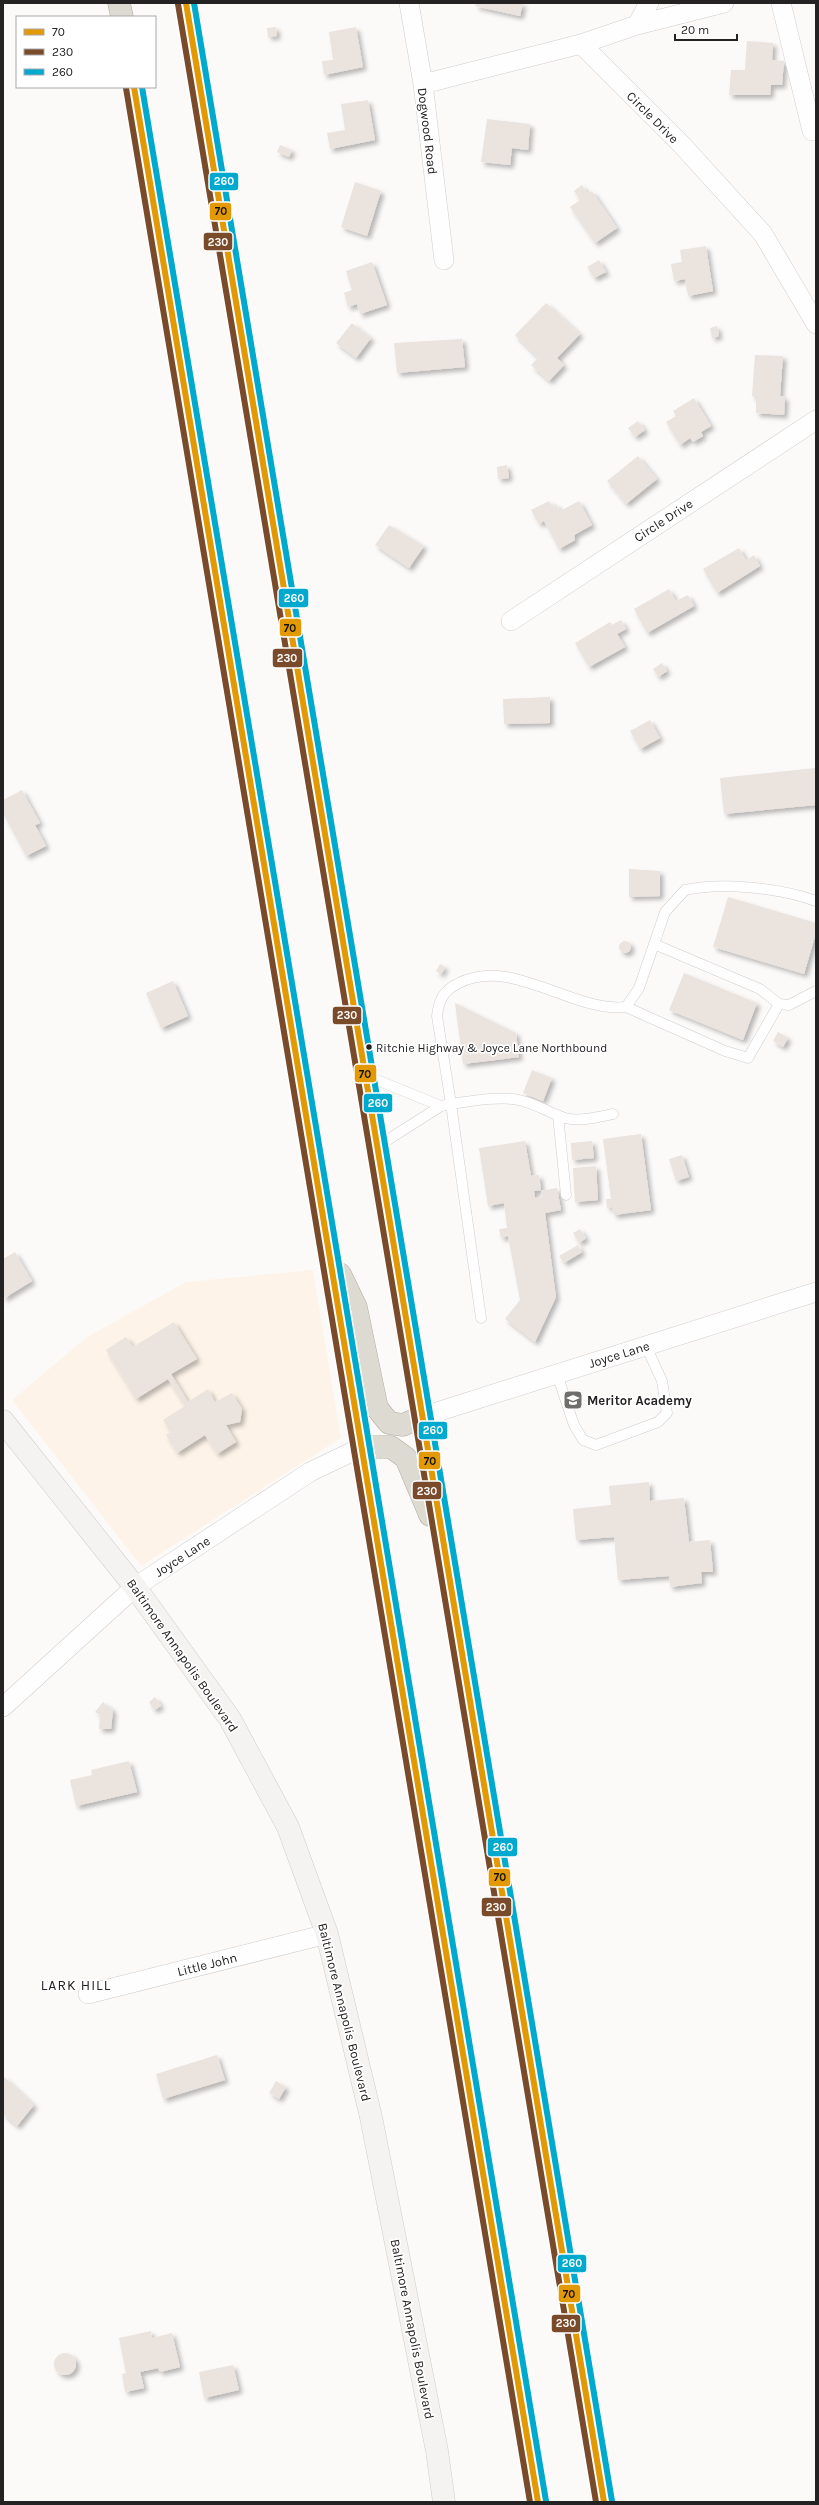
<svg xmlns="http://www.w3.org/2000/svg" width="819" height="2505" font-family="Karla,sans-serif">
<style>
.commercial{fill:#fdf3e8}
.building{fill:#eae3de;filter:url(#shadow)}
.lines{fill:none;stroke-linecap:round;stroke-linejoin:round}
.lane-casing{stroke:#cfcdcd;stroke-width:11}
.street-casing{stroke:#cfcdcd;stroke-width:20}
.secondary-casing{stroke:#cfcdcd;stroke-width:23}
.highway-casing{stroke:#b0aca3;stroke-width:23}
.lane{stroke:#fffefe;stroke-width:10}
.street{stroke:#fffefe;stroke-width:19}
.secondary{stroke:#f4f3f1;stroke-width:22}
.highway{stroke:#dddad2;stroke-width:22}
.bus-1-casing{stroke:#fff;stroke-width:9}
.bus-2-casing{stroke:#fff;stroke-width:9}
.bus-3-casing{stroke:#fff;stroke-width:9}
.bus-1{stroke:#e29903;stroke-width:6}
.bus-2{stroke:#7a4b2a;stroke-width:6}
.bus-3{stroke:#00a9ce;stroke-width:6}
.bus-dot{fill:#242222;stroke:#fff;stroke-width:1.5}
.labels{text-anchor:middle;stroke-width:3.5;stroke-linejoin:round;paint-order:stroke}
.bus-label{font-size:12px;fill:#242222;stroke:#fff;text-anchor:start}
.street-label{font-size:13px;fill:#242222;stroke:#fff}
.poi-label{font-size:13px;font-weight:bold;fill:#242222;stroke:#fff;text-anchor:start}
.neighbourhood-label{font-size:14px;letter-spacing:1px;fill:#242222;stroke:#fff}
.line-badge{stroke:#fff;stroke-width:1.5}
.badge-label{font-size:11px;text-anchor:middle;font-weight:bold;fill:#fff}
.pale-badge-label{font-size:11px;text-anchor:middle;font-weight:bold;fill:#111}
</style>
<defs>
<filter id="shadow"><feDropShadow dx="3.5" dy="3.5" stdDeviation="2" flood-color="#0004"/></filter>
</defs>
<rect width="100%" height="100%" fill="#fcfaf8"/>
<path class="commercial" d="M313,1270l28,168 -200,128 -129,-166 75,-63 99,-55z"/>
<path class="building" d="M476,3h47l-3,13 -45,-10z
M276,27l1,9 -9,1 -1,-9z
M356,27l7,40 -39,8 -2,-14 11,-1 -4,-28z
M747,41l26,2 -1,17 12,1 -2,24h-11l-1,10h-41l2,-25h14z
M368,100l7,40 -45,9 -3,-16 18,-3 -4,-26z
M487,119l43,5 -2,26 -16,-2 -2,17 -29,-3z
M280,145l12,5 -3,7 -12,-5z
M355,182l26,9 -14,45 -26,-9z
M582,185l6,9 4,-3 25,37 -22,15 -25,-36 10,-7 -6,-9z
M706,246l7,45 -25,5 -3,-17 -11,2 -3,-17 11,-2 -2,-12z
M599,260l7,12 -12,6 -7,-11z
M372,262l15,43 -27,9 -3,-10 -9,3 -4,-14 8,-3 -6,-19z
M546,303l34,31 -23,24 7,7 -15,16 -18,-16 7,-7 -23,-23z
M352,323l19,15 -15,20 -20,-15z
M717,326l2,10 -7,2 -2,-10z
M462,339l3,28 -68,6 -3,-30z
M755,355l28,1 -3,40 5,1 -1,18 -28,-2v-17h-4z
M694,398l17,28 -10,6 2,4 -10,6 -3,-4 -10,7 -14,-23 10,-6 -3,-5z
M638,421l7,9 -10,7 -7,-9z
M638,456l19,23 -31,25 -19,-23z
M507,465l2,13 -11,1 -1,-12z
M549,501l3,5 4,-2 4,7 19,-10 13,24 -18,10 1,5 -16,9 -15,-28 -5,3 -8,-14z
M389,525l35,21 -15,22 -34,-23z
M739,548l7,12 8,-5 6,11 -43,27 -14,-24z
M669,589l7,12 12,-6 6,11 -47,27 -13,-24z
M621,620l5,9 -9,5 8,13 -36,20 -14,-24 35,-21 2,3z
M662,663l5,8 -9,6 -5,-8z
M550,697v26l-46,1 -1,-25z
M650,720l10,18 -20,11 -10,-18z
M815,768l1,37 -92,9 -4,-36z
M22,790l18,33 -5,2 11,21 -20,10 -23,-43v-13z
M629,869l31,2v25l-31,1z
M728,897l88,26v10l-12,41 -91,-27z
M619 947a6 6 0 1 1 12 0a6 6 0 1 1-12 0Z
M440,964l5,3 -4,7 -5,-3z
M684,973l73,30 -14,37 -74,-30z
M173,981l15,35 -27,12 -15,-35z
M455,1003l61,30 3,24 -56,7z
M778,1032l10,6 -5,9 -10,-6z
M532,1070l20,8 -9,23 -20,-8z
M641,1134l10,76 -37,5 -2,-8 -5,1 -1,-9h5l-8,-60z
M525,1141l6,35 8,-1 2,15 -7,1 1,7 7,-1 -1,-6 16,-3 4,22 -16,3 11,84 -21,45 -30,-23 15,-19 -12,-64 -7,2 -2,-9 8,-1 -3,-25 -16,3 -9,-58z
M592,1141l2,17 -22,2 -1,-17z
M682,1155l7,22 -13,4 -7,-22z
M596,1166l2,34 -23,2 -2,-34z
M580,1229l6,9 -7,5 -6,-10z
M578,1245l4,7 -18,11 -5,-7z
M15,1252l17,29 -29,18v-40z
M174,1322l23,37 -26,15 17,28 20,-13 7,13 17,-9 10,16 -2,13 -14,3 10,17 -19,12 -12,-19 -28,18 -11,-18 5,-3 -8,-12 22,-14 -17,-27 -32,20 -30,-49 20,-13 7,10z
M649,1482l1,19 34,-3 5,44 21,-2 3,32h-12l1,11 -32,4 -1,-11 -51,4 -4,-43 -38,3 -3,-31 38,-4 -2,-19z
M155,1697l6,9 -7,4 -5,-8z
M103,1702l10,8 -2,19h-12l1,-14 -5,-3z
M129,1761l8,31 -61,14 -6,-26 22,-5 -1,-5z
M217,2055l8,25 -62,19 -7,-25z
M3,2076l31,29 -17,21 -14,-12z
M276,2081l10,6 -7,12 -10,-6z
M151,2331l1,7 20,-5 8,34 -20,5 -2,-4 -18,4 4,16 -19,4 -3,-18 4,-1 -7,-35z
M54 2364a11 11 0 1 1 22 0a11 11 0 1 1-22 0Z
M233,2365l6,25 -35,8 -5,-26z"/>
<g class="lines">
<defs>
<path id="lane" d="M654,944l106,45 19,15 10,1 27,-14
M626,1007l99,44 23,7 31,-54
M367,1076l74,30
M613,1114c-15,3 -33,8 -48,4 -18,-6 -33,-17 -52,-19 -21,-2 -41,2 -62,5l-14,-88c2,-17 7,-26 22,-33 53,-27 114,30 167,24l13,-19 26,-76 20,-22c37,-8 96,-2 131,11
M558,1115l8,80
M378,1146l63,-40 10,-2 30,214
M557,1374l17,51 9,15 13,5 62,-23 9,-9 -5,-32 -16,-35"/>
<path id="street" d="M409,3l14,81 21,176
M781,3l31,128h4
M637,25l87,-22
M581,44l56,-19 12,-22
M423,84l158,-40 101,101 81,89 53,90
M511,621l305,-201
M421,1417l395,-125
M3,1707l132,-120 175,-115 52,-25
M88,1994l239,-60"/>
<path id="secondary" d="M3,1421l132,166 95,132 58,108 39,107 44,183 66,334 7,51"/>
<path id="highway" d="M119,3l3,14
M186,3l418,2499
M134,87l404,2415
M340,1274l16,33 21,101 12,15 14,2 18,-8
M362,1447h29l15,11 24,57"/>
</defs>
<use href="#lane" class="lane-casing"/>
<use href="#street" class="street-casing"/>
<use href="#secondary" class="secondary-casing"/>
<use href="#highway" class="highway-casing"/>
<use href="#lane" class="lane"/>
<use href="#street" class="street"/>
<use href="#secondary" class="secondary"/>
<use href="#highway" class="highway"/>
<defs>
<path id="bus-1" d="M186,3l418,2499
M134,87l404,2415"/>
<path id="bus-2" d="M178,4l418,2498
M126,88l404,2414"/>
<path id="bus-3" d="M194,3l418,2498
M142,87l404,2414"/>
</defs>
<use href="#bus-1" class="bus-1-casing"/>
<use href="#bus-2" class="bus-2-casing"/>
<use href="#bus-3" class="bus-3-casing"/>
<use href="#bus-1" class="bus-1"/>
<use href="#bus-2" class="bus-2"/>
<use href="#bus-3" class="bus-3"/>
</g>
<defs>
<symbol id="school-square" viewBox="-11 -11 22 22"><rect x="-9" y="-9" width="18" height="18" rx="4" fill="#706e6d" stroke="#fff"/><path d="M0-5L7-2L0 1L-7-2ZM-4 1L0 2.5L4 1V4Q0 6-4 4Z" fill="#fff"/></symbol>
</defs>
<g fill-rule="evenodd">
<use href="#school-square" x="562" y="1389" width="22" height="22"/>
</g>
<circle class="bus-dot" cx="369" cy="1047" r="3.5"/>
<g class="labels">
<g class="bus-label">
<text x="376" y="1052">Ritchie Highway &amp; Joyce Lane Northbound</text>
</g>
<g class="street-label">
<text transform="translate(653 117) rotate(45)" y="5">Circle Drive</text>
<text transform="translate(428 131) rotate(83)" y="5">Dogwood Road</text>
<text transform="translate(663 520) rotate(-33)" y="5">Circle Drive</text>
<text transform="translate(619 1354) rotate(-17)" y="5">Joyce Lane</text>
<text transform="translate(182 1556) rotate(-33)" y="5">Joyce Lane</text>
<text transform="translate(183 1655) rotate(55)" y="5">Baltimore Annapolis Boulevard</text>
<text transform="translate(207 1964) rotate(-14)" y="5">Little John</text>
<text transform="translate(345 2012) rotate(76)" y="5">Baltimore Annapolis Boulevard</text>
<text transform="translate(413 2329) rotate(79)" y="5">Baltimore Annapolis Boulevard</text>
</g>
<g class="poi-label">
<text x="587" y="1405">Meritor Academy</text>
</g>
<g class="neighbourhood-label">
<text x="76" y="1990">LARK HILL</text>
</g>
</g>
<g class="line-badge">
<rect x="209" y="172" width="30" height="19" rx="4" fill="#00a9ce"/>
<rect x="209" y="202" width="23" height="19" rx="4" fill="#e29903"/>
<rect x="203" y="232" width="30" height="19" rx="4" fill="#7a4b2a"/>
<rect x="278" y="588" width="31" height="20" rx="4" fill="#00a9ce"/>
<rect x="279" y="618" width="23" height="19" rx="4" fill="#e29903"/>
<rect x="272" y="648" width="31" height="20" rx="4" fill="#7a4b2a"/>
<rect x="332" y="1006" width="30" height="19" rx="4" fill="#7a4b2a"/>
<rect x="354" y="1064" width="23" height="19" rx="4" fill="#e29903"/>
<rect x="363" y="1093" width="30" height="20" rx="4" fill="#00a9ce"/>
<rect x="418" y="1421" width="30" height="19" rx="4" fill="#00a9ce"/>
<rect x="418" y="1451" width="23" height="19" rx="4" fill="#e29903"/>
<rect x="412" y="1481" width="30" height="19" rx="4" fill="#7a4b2a"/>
<rect x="487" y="1837" width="31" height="20" rx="4" fill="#00a9ce"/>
<rect x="488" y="1868" width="23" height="19" rx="4" fill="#e29903"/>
<rect x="481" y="1897" width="31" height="20" rx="4" fill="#7a4b2a"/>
<rect x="557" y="2254" width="30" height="19" rx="4" fill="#00a9ce"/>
<rect x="558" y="2284" width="23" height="19" rx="4" fill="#e29903"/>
<rect x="551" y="2314" width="30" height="19" rx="4" fill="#7a4b2a"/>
</g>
<g class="badge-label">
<text x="224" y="185">260</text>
<text x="218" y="246">230</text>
<text x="294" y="602">260</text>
<text x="287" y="662">230</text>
<text x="347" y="1019">230</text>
<text x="378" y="1107">260</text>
<text x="433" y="1434">260</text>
<text x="427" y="1495">230</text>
<text x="503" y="1851">260</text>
<text x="496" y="1911">230</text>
<text x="572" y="2267">260</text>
<text x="566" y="2327">230</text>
</g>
<g class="pale-badge-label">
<text x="221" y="215">70</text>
<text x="290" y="632">70</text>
<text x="365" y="1078">70</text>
<text x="430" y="1465">70</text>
<text x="500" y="1881">70</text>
<text x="569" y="2298">70</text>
</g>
<rect width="819" height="2505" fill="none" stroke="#242222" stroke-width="8"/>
<rect x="16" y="16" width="140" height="72" fill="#ffffff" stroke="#a7a7a7"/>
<rect x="24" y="29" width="20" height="6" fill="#e29903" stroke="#a7a7a7"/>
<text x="52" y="36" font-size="12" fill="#242222">70</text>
<rect x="24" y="49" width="20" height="6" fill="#7a4b2a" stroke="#a7a7a7"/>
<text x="52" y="56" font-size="12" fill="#242222">230</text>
<rect x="24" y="69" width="20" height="6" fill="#00a9ce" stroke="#a7a7a7"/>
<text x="52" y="76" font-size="12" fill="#242222">260</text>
<path d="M675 34v6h62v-6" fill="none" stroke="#242222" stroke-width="2"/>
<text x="681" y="34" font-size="12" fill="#242222" stroke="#ffffff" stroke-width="3" paint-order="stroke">20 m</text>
</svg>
